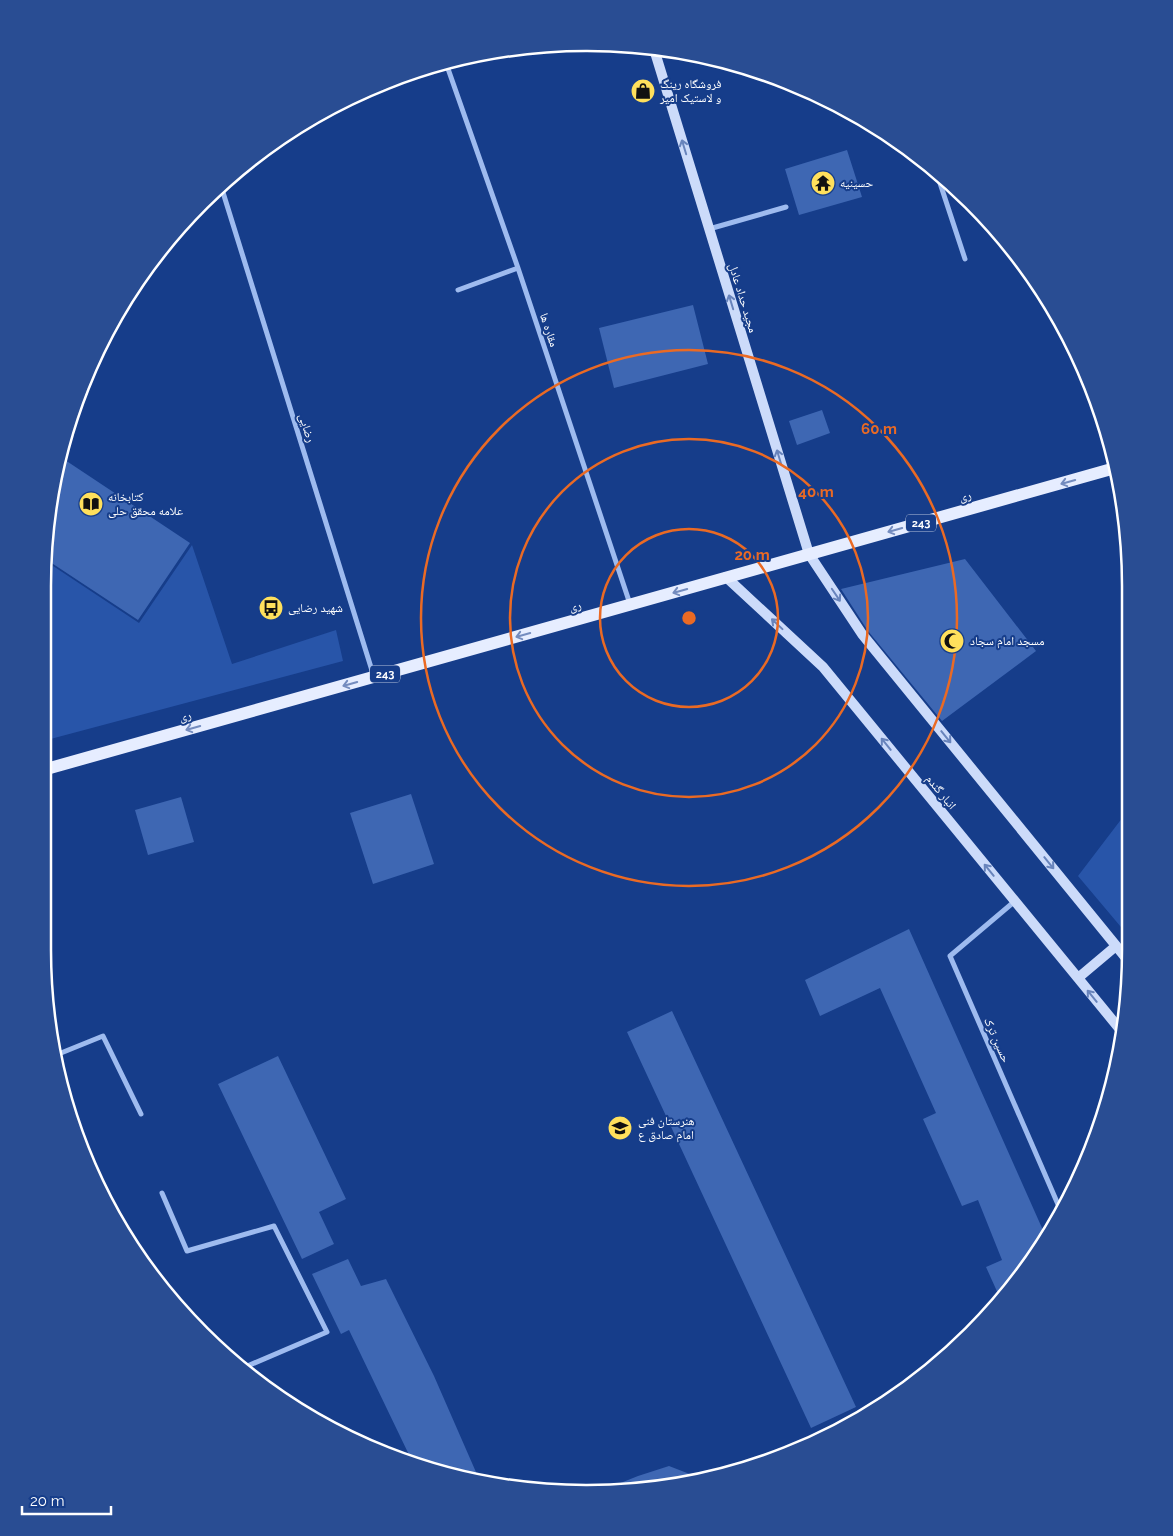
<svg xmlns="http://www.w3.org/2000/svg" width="1173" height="1536" font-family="Raleway,'Noto Naskh Arabic',sans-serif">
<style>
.green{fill:#2855a9}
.building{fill:#3e67b3}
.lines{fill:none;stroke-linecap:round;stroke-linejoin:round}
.street{stroke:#9ebbef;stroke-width:5}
.secondary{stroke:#ccdbfa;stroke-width:10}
.primary{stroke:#e6edff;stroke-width:12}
.oneway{stroke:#6884bc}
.oneway2{stroke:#748cbf}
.ring{fill:none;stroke:#ea6a24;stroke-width:2.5}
.labels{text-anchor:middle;stroke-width:4;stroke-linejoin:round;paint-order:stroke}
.shield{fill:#163d8a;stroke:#b9c5dc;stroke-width:1}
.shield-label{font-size:11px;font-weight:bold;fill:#fff}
.poi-label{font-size:12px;fill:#fff;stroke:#163d8a;text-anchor:start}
.street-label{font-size:12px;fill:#fff;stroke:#163d8a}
.rim{fill:none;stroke:#fff;stroke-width:2.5}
.centre{fill:#ea6a24;stroke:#163d8a;stroke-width:2.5}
.ring-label{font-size:15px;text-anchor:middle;font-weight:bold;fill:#ea6a24;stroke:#163d8a;stroke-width:4;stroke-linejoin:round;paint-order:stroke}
</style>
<rect width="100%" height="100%" fill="#163d8a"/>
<path class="green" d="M192,545l40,119 104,-34 7,31 -300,80 1,-181 95,63z
M1126,813v120l-48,-57z"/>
<path class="building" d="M847,150l15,47 -63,18 -14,-46z
M693,305l15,59 -94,24 -15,-60z
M822,410l8,23 -33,12 -8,-24z
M62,458l128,85 -52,77 -94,-62 14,-94z
M965,559l71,92 -94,70 -74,-90 -27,-42z
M411,794l23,70 -61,20 -23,-71z
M181,797l13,45 -46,13 -13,-45z
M909,929l137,308 -7,14 -39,47 -14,-31 16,-7 -24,-60 -16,6 -39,-87 13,-6 -56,-125 -60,28 -15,-36z
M672,1011l184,396 -45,21 -184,-396z
M278,1056l68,143 -27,13 15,32 -32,15 -84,-175z
M348,1259l13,27 25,-7 48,97 45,103 -33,-4 -34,-14 -63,-131 -8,4 -29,-60z
M669,1466l31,12 -102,14 40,-16z"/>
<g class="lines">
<path class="street" d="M446,63l72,205 112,336
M937,174l28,85
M221,186l153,491
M709,229l77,-22
M458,290l60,-22
M1015,901l-65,55 110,253
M56,1055l47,-19 38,78
M162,1193l25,58 87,-25 53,106 -82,35"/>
<path class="secondary" d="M654,49l155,505 53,80 264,324
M726,577l97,90 300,366
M1078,978l38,-32"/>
<path class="primary" d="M43,770l1072,-302"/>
</g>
<defs><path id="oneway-shaft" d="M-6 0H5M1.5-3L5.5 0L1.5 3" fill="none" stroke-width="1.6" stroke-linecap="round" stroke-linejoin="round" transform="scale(1.25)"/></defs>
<g class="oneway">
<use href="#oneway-shaft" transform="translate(684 147) rotate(-107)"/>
<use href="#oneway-shaft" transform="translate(731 302) rotate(-107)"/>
<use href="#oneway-shaft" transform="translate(779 457) rotate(-107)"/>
<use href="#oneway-shaft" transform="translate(836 595) rotate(56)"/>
<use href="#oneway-shaft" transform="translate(777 624) rotate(-137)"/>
<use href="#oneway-shaft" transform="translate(946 737) rotate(51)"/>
<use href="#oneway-shaft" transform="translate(886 744) rotate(-129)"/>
<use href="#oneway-shaft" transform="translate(1049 863) rotate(51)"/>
<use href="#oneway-shaft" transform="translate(989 870) rotate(-129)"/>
<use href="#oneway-shaft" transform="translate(1092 996) rotate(-129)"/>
</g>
<g class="oneway2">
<use href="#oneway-shaft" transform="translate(1068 482) rotate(164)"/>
<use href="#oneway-shaft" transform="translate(895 530) rotate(164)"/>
<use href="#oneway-shaft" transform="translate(680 591) rotate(164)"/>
<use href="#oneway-shaft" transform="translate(523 635) rotate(164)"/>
<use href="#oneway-shaft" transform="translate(350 684) rotate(164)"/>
<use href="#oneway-shaft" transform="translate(193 728) rotate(164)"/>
</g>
<g class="ring">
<circle cx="689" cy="618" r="89"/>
<circle cx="689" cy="618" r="179"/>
<circle cx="689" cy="618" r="268"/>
</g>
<defs>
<symbol id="shop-disc" viewBox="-11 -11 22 22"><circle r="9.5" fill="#ffe05c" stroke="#163d8a"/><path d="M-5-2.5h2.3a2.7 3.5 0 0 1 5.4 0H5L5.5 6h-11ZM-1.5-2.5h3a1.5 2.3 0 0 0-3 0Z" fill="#111"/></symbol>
<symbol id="temple-disc" viewBox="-11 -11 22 22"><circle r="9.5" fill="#ffe05c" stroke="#163d8a"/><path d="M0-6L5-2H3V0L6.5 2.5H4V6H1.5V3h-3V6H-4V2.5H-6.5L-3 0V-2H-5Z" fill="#111"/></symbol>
<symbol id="library-disc" viewBox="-11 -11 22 22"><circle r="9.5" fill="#ffe05c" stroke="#163d8a"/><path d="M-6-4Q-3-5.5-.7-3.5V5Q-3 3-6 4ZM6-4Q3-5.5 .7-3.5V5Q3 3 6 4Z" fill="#111"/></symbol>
<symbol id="bus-disc" viewBox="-11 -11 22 22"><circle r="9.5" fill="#ffe05c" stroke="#163d8a"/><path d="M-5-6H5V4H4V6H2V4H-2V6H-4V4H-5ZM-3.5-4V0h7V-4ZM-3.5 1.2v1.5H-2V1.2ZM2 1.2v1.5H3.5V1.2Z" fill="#111"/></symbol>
<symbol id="mosque-disc" viewBox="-11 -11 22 22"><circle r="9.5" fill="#ffe05c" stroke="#163d8a"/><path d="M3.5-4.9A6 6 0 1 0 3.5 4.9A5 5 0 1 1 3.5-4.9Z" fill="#111"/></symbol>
<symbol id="school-disc" viewBox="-11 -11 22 22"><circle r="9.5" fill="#ffe05c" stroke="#163d8a"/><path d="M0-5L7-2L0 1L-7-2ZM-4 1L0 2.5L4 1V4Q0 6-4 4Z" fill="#111"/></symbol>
</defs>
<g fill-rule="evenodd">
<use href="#shop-disc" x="629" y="77" width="28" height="28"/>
<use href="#temple-disc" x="809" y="169" width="28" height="28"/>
<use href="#library-disc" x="77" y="490" width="28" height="28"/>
<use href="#bus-disc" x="257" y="594" width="28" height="28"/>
<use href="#mosque-disc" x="938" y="627" width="28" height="28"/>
<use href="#school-disc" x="606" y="1114" width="28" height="28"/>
</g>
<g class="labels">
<g class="shield">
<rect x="906" y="514.5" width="30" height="17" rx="4"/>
<rect x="370" y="665.5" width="30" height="17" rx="4"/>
</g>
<g class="shield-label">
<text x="921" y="527">243</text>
<text x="385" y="678">243</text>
</g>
<g class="poi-label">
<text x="660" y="88">فروشگاه رینگ<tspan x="660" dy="14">و لاستیک امیر</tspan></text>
<text x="840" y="187">حسینیه</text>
<text x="108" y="501">کتابخانه<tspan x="108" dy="14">علامه محقق حلی</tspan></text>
<text x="288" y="612">شهید رضایی</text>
<text x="970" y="645">مسجد امام سجاد</text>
<text x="638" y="1125">هنرستان فنی<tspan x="638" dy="14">امام صادق ع</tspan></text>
</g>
<g class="street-label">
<text transform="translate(743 298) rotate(73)" y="4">مجید حداد عادل</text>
<text transform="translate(549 330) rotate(72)" y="4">مقاره ها</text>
<text transform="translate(307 428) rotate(73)" y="4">رضایی</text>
<text transform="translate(965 496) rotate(-16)" y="4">ری</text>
<text transform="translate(575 606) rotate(-16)" y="4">ری</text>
<text transform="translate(185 716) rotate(-16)" y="4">ری</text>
<text transform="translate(941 792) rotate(51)" y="4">انبار گندم</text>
<text transform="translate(997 1040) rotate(66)" y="4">حسین ترک</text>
</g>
</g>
<path d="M0 0H1173V1536H0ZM586 51H587A535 535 0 0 1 1122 586V950A535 535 0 0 1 587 1485H586A535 535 0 0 1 51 950V586A535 535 0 0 1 586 51Z" fill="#294d93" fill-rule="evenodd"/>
<path class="rim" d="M586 51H587A535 535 0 0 1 1122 586V950A535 535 0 0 1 587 1485H586A535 535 0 0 1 51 950V586A535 535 0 0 1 586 51Z"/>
<circle cx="689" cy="618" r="8" class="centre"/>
<g class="ring-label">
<text x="879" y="434">60 m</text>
<text x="816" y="497">40 m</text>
<text x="752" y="560">20 m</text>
</g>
<path d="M22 1506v8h89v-8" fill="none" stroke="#ffffff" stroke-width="2.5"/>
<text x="30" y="1506" font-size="15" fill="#ffffff" stroke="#163d8a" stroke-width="4" paint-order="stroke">20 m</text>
</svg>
